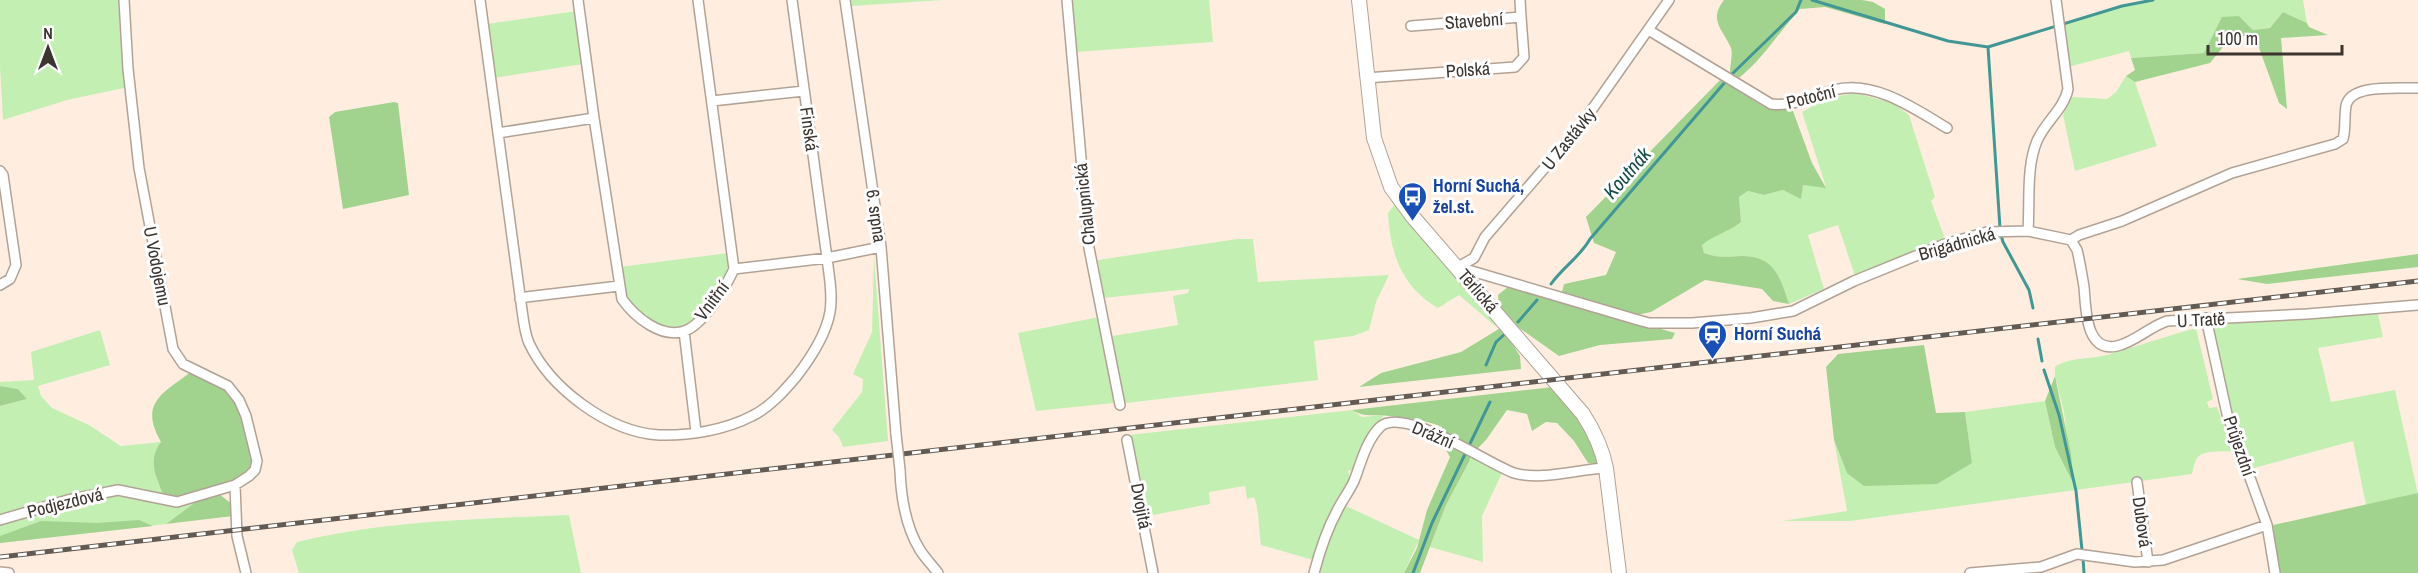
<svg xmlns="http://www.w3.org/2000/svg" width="2418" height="573" font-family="'Archivo Narrow',sans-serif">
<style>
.green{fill:#c3efb3}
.forest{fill:#a1d38f}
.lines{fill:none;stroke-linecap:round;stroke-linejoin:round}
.stream{stroke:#429795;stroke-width:3}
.street-casing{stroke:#b2a295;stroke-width:12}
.secondary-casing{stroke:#b2a295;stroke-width:16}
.street{stroke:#fff;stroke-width:9}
.secondary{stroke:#fff;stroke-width:14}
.rail-casing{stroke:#635a53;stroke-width:5}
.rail{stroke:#fefefe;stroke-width:3;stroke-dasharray:9;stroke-linecap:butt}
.street-bridge-casing{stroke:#b2a295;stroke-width:12;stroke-linecap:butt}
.street-bridge{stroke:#fff;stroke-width:9}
.labels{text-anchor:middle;stroke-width:6;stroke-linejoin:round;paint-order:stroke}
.street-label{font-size:18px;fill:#3b342f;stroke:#fefefe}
.transit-label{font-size:18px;font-weight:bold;fill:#164399;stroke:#fefefe;text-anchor:start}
.water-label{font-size:20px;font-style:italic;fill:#154b4b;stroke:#fefefe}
</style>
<rect width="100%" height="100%" fill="#ffeee0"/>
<path class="green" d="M0,0h118l6,88 -57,12 -64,20 -3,-53z
M851,0h92l-91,6z
M1072,0h137l4,42 -137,10z
M2153,0h150l4,23 -24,-11 -13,16 -17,2 -14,-14 -35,37 -73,5 -2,-7 -61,16 -7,-42 61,-19z
M576,11l7,53 -89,14 -7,-54z
M2126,76l9,6 22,64 -82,25 -12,-56 9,-18 35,2 9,-7z
M1855,93l38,10 16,12 26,82 -4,4 13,35 -3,6 -86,34 -17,-51 -30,10 16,54 -35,15c-9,-26 -15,-48 -48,-48 -14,1 -24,2 -37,-3l-2,-9c12,-9 27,-12 39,-22l-2,-25 9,-6 16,4 19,-5 18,8 2,-13 23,2 -24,-75 25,-14z
M1395,204l103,119 -3,3 -36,-31 -21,13c-36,-21 -48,-54 -50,-95z
M1237,239h16l5,43 131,-7 -13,27 -7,28 -16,6 -39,5 4,39 -191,23 -5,-3 -15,-63 71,-12 -5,-29 15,-3 1,-4 -86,9 -5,-38z
M728,253c1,22 -4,28 -17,46 -6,8 -13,20 -22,25 -25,15 -59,-10 -67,-34 -3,-7 -2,-16 -3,-23z
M874,256l14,185 -45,6 -4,-10 -7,-7 30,-38 1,-13 -10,-5 19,-42z
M2378,314l5,23 -65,11 13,54 64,-12 23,104 -52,11 -13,-64 -103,28 -21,-55 -18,-89 6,-5z
M1099,317l17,81 -3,5 -77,8 -18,-78z
M2196,328l17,71 -6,3 2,6 8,-1 17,44c-10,1 -34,-2 -38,9 -2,4 -3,10 -4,14l-342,47h-68l65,-10 -13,-71 13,33 125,-10 -7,-51 80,-11 10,46 18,36 -9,-71 -9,-36v-9c16,-11 37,-7 55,-13 28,-8 57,-18 86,-26z
M100,330l10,35 -72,21 3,10 11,12 37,17 32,21 40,-4 6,56 -38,-12 -26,2 -103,28v-110l27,-7 -9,-10 -18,-3v-4l34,-2 -3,-28z
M1352,410l10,7 23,-2 -13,12 -20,44 -4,-1 2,8 -37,82 -52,-15c-3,-16 -1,-33 -7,-48l-7,2 -2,-13 -36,6 1,12 -62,12 -8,-42 -11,-39z
M1471,455l32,16 -21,45 1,46 -53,-15 16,-42 23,-43z
M102,496c8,0 16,-1 24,0 31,3 43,14 75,2l-35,26 -166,19v-17l77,-24z
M1344,505l75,35 -15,33h-87l14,-43z
M569,515l12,58h-282l-7,-23 5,-8c89,-22 182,-23 272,-27z"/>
<path class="forest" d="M1724,0h138l11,2 12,7v15l-60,-17 -25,2c-21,23 -37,50 -61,69l-9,-6c0,-7 3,-18 1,-24 -8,-19 -23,-27 -7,-48z
M2283,12l24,11 2,4 19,8 -47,3 6,71 -8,-6 -21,-58 -12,-9h-14l-22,27 -75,19 -9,-6 9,-6 -4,-12 73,-5 18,-36 17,-1 14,14 17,-2z
M1721,79l43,28 29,4 19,52 14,25 -23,-3 -2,14 -18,-9 -19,5 -16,-4 -9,6 2,25c-12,10 -27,13 -39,23l2,8c13,5 23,4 37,3 34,0 39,21 48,48l-16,-3 -11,-12 -57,-9 -54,32 -14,3 -75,-23 2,-8 42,-9 10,-23 -22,-9 -8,-26z
M394,102l4,1 11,92 -66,14 -14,-92 6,-5z
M2418,254v13l-151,17 -30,-5z
M1509,286l166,47 -3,6 -72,6 -41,11 -51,-36 -9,-11 -1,-14z
M1502,327l18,29 1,13 -162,18 22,-14 80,-21z
M1924,345l12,68 29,-1 7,51 -35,21 -73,2 -17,-13 -13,-33 -8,-73 12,-13z
M192,371l36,19 15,32 10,38 -4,13c-15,7 -68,33 -83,24 -5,-4 -7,-15 -10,-21 -4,-13 -3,-23 5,-34 -23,-40 3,-49 31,-71z
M2055,376l16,78 3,31 -19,-38 -10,-46z
M0,386l18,3 9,10 -27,7z
M1553,387c17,18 47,51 44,77l-9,-1 -14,-22 -17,-18 -11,-1 -14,9 -5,-17 -20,-4 -21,30 -15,15 -2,7 -23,43 -26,68h-16l13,-25 10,-38 23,-53 -7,-12 -1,-18c-17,-7 -34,-9 -53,-11 -15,-2 -24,2 -37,-6z
M2418,493v80h-140l-5,-48z
M219,494l13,10 1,12 -67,8 35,-26z
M139,520l14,6 -153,17v-7l41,-15 56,2z"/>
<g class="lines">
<path class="stream" d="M1812,0l136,41 40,6 134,-41 31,-6
M1988,47l12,181
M1731,75l65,-63 5,-12
M2001,235l2,7 26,48 4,18
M1551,284c12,-17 29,-27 39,-45l136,-158
M1518,322l19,-22
M2038,339l4,22
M1486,365l10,-23 11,-10
M2044,370l15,45 17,76 6,59
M2083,558l1,15
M1413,573l19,-50 58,-121"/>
<defs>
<path id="street" d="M480,0l41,303c2,13 3,29 8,40 21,45 79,89 130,92 30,1 66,-5 93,-19 17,-8 32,-25 44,-39 14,-18 30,-42 34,-65 3,-18 -1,-36 -3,-54l-35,-258
M578,0l16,118 28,181c13,18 39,40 63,32 20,-8 40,-43 49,-62l-36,-269
M845,0l36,247 15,187
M1067,0l22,248 31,157
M1411,26l110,-9 -1,-17
M1650,31l121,73c22,3 42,-8 63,-14 39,-11 81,19 113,38
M1366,78l149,-11 9,-10 -3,-40
M712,101l92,-10
M498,133l96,-15
M0,171l3,4 13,90 -6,14 -10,6
M2028,231c2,-29 -2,-64 9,-90 8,-19 27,-32 31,-52l-12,-89
M2071,240l6,10c3,12 5,25 7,37 2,21 1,66 33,59 18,-4 32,-19 50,-25l140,-7 111,-9
M1458,267l180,53 11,3h43l59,-5 42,-7 61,-30 91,-37 42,-12 41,-1 43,9 8,-5 43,-14 110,-48 103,-29 8,-5c3,-11 1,-22 3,-33 4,-23 54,-17 72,-18
M1458,267l16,-9 11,-21 94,-109 90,-128
M734,269l93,-11 54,-11
M520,299l6,-2 93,-11
M2206,318l21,96 40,111 8,48
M684,331l12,101
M1127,440l26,133
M900,470c1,28 5,56 20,80 5,8 12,15 18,23
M2137,482l11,80
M235,485l2,51 9,37
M0,520l68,-20 50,-10 59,12 58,-17 14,-9 6,-6 2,-9 -11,-45 -7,-16 -11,-14 -45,-22 -10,-15 -34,-181 -11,-99 -4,-69
M0,572l9,1
M1314,573c6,-23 13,-44 24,-64 5,-10 12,-19 16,-28 7,-18 12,-40 26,-54 23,-22 108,37 134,46 26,8 65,-4 92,-5
M1970,573l71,-6 36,-13 58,8 28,-2 104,-35"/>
<path id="secondary" d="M1359,0l15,138 17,49 22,30 170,197c11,17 19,34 23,54l13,105"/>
</defs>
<use href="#street" class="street-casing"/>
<use href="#secondary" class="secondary-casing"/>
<use href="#street" class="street"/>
<use href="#secondary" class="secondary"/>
<defs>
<path id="rail" d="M0,557l2418,-276"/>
</defs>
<use href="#rail" class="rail-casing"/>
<use href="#rail" class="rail"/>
<defs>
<path id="street-bridge" d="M896,434l4,36"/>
</defs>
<use href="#street-bridge" class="street-bridge-casing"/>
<use href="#street-bridge" class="street-bridge"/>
</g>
<defs>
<symbol id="bus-pin" viewBox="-11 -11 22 30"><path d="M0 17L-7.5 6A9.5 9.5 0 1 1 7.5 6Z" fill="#1a4fb4" stroke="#fefefe"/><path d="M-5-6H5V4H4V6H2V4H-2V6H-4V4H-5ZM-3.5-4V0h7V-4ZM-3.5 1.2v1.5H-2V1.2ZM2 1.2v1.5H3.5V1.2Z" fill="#fff"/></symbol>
<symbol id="station-pin" viewBox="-11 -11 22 30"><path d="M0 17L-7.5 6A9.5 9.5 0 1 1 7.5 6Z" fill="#1a4fb4" stroke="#fefefe"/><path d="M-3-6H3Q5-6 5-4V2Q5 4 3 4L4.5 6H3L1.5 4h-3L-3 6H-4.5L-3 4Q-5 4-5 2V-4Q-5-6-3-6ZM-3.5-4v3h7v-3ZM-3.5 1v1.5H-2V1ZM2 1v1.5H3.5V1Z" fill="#fff"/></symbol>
</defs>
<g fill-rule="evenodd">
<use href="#bus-pin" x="1396" y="180" width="33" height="45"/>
<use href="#station-pin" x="1696" y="318" width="33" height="45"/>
</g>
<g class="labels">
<g class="street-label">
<text transform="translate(1474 21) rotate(-4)" y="6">Stavební</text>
<text transform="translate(1468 70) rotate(-4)" y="6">Polská</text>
<text transform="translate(1811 97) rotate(-14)" y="6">Potoční</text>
<text transform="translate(809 129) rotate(82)" y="6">Finská</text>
<text transform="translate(1569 139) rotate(-51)" y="6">U Zastávky</text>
<text transform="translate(1085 204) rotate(-96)" y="6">Chalupnická</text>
<text transform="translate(876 216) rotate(82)" y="6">6. srpna</text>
<text transform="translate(1957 244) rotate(-16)" y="6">Brigádnická</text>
<text transform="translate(157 266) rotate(79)" y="6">U Vodojemu</text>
<text transform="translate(1478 291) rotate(49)" y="6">Těrlická</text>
<text transform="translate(712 301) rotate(-53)" y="6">Vnitřní</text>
<text transform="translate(2201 320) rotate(-3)" y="6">U Tratě</text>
<text transform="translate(1433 435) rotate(23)" y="6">Drážní</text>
<text transform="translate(2239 446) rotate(71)" y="6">Průjezdní</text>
<text transform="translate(65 503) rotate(-14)" y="6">Podjezdová</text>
<text transform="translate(1141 506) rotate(79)" y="6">Dvojitá</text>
<text transform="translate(2142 522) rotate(82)" y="6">Dubová</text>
</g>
<g class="transit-label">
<text x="1433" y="192">Horní Suchá,<tspan x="1433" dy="21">žel.st.</tspan></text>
<text x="1734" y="340">Horní Suchá</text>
</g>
<g class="water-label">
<text transform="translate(1627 173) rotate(-49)" y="7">Koutnák</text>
</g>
</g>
<g transform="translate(48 48)" stroke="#fefefe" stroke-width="4.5" paint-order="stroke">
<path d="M0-4.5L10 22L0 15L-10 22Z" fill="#3b342f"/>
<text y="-9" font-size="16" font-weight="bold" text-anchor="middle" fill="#3b342f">N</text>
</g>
<path d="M2208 45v9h134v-9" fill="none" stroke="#3b342f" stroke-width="3"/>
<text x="2217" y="45" font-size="18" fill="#3b342f" stroke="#fefefe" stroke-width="4.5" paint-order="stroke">100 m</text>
</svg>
